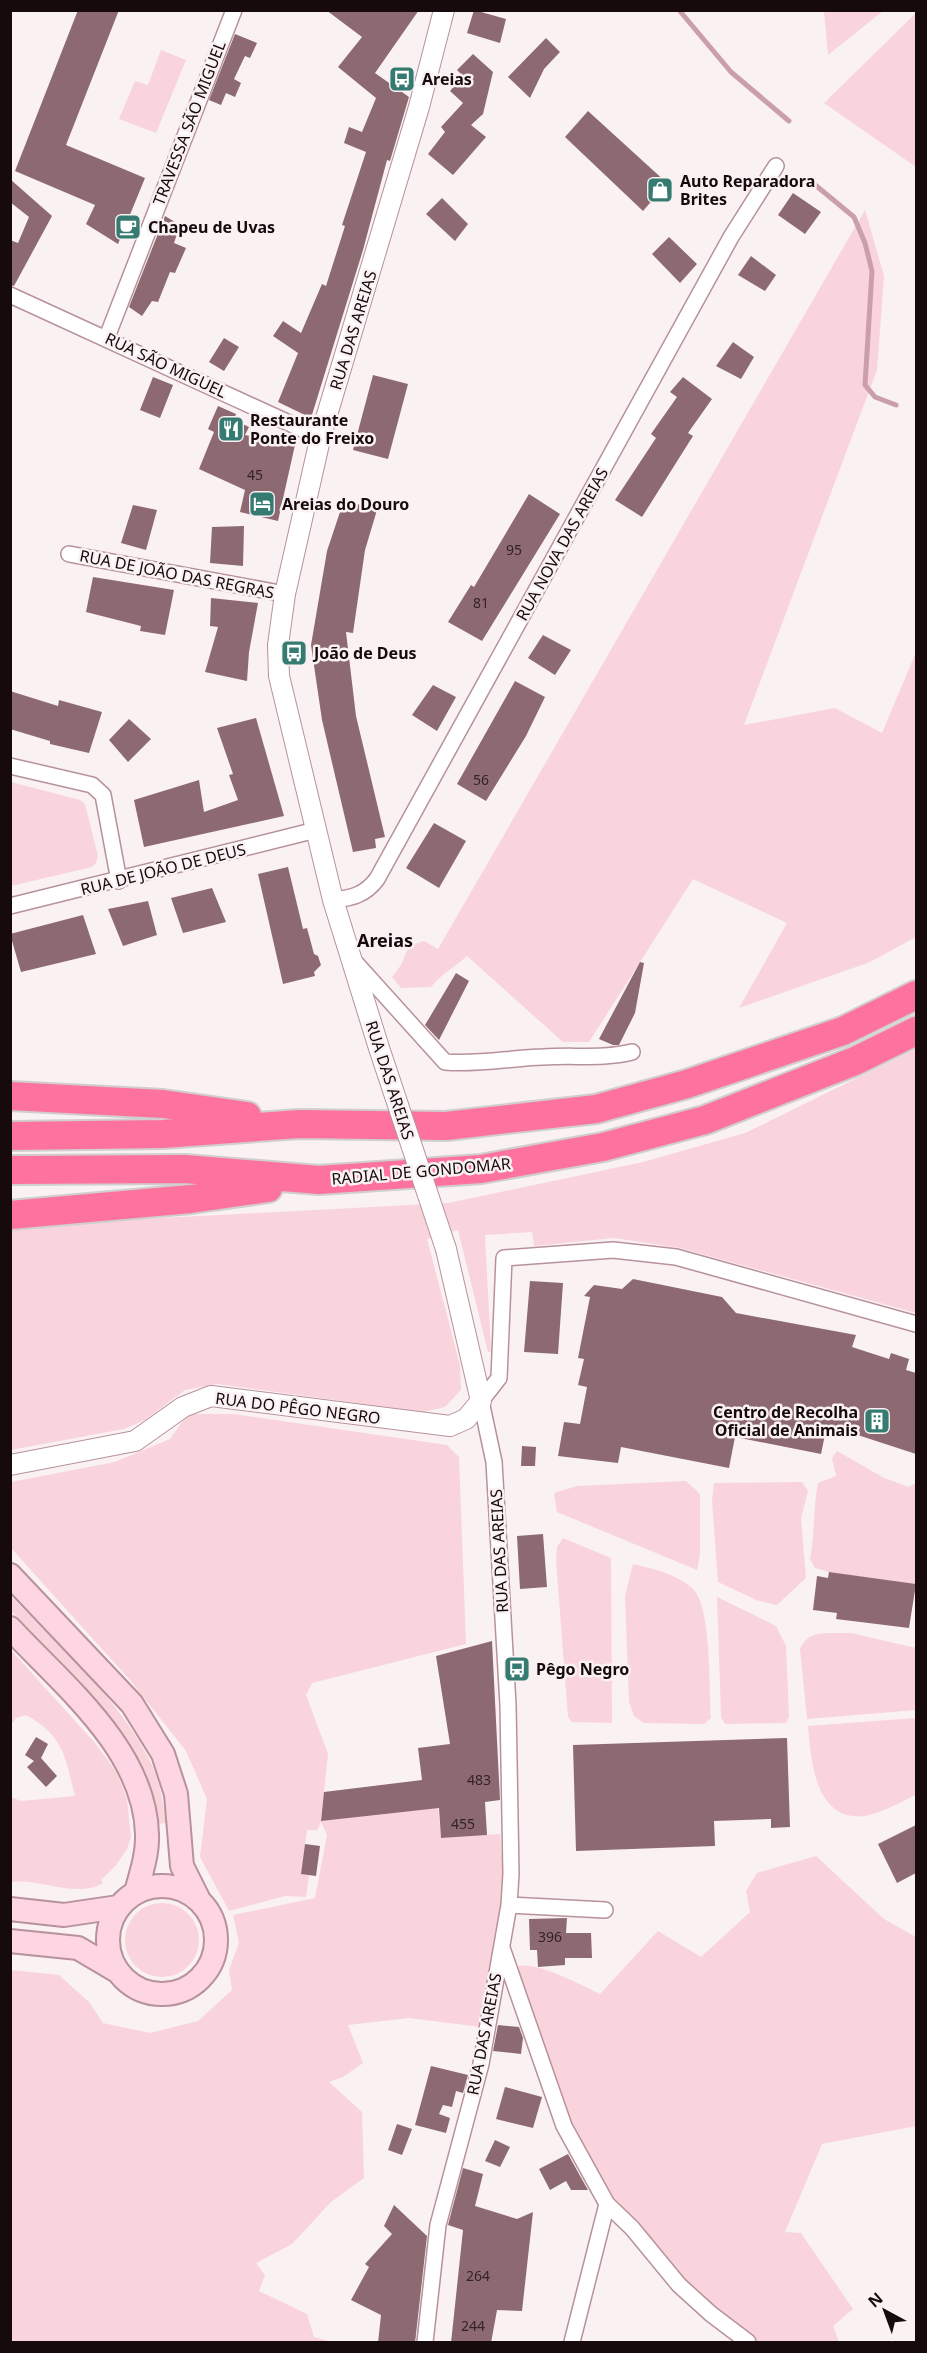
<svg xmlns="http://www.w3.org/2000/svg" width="927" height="2353" font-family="'Noto Sans',sans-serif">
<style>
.green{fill:#f9d4dc}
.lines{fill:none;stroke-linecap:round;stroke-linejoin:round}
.stream{stroke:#cb9fa9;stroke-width:5}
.building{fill:#8d6a72}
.minor-casing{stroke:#b7929b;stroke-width:18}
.tertiary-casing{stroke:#b7929b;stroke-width:22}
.secondary-casing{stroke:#b7929b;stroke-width:26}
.motorway-casing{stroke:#d0cecf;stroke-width:32}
.minor{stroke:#fff;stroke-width:15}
.tertiary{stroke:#fff;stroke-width:20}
.secondary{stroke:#fed5e2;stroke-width:22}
.motorway{stroke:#fd739e;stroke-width:28}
.tertiary-bridge-casing{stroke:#b7929b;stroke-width:22;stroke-linecap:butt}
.tertiary-bridge{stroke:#fff;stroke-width:20}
.labels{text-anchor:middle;stroke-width:5;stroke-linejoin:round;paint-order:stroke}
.number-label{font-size:14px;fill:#342226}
.poi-label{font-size:16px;font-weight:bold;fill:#160a0d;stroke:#faf1f3;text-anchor:start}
.street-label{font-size:16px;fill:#160a0d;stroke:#faf1f3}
.neighbourhood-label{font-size:18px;font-weight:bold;fill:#160a0d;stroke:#faf1f3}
</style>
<rect width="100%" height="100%" fill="#faf1f3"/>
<path class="green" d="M824,11h59l-55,44z
M916,13v154l-92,-64z
M161,50l25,10 -30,73 -37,-14 16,-38 13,4z
M865,210l19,66 -7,94 -133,355 91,-17 47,25 34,-81v285l-46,25 -131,46 48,-85 -94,-44 -104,163h-26l-96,-86c-13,12 -25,17 -36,31l-30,1 -9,-11 9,-12 8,-19 15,-5 14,8z
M11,782l69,18 5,4 13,52 -2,7 -4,4 -81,19z
M916,1049v264l-236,-65 -66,-10 -80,8 -2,-14 -47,3 6,117h-3l-30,-122 -31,9 33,126 1,25 -16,17 -22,5 -206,-28 -32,6 -40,30 -21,9 -113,21v-224l437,-23 195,-41 102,-29z
M188,1414h45l214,31 12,12 7,187 -154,39 -6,12 22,59 -7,66 117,-12 3,30 59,-4 4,50 -23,143 -72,-9 -61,7 15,38 -20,14 -14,5 33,30 2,66 -33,24 -39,42 -36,19 9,12 -6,16 48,23 7,23 19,5h-322v-372l48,5 30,27 14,21 47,10 48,-12 34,-31 -3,-20 10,-27 -6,-28 82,-17 12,-63 -6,-13 -4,8h-10l-6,44 8,1 -3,22 -21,-1 -56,15 -29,-54 7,-58 -21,-48 -57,-72 -118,-131v-66l104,-20 55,-23z
M837,1451l47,27 25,9 7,-4v101l-87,-12 -14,-4 -5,-9c5,-25 3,-51 8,-76l18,-7 -4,-18z
M686,1481l14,13v60l-3,16 -140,-58 -3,-19 23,-7z
M802,1482l6,9 -7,27 5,60 -29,27 -21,-5 -38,-18 -6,-81 2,-18z
M563,1538l48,20 1,165 -40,-1 -4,-5 -12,-157 1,-13z
M633,1564c20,5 42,9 59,24 20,17 17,102 19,130l-7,6 -60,-1 -10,-7 -5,-14 -4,-106z
M11,1596c47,50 111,105 141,169 8,18 11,38 14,58l-9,1c-5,-17 -8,-37 -15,-53 -27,-63 -86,-111 -131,-160z
M717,1597l59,29 10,20 3,71 -3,6 -61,1 -4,-7z
M851,1633l65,15v62l-109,9 -7,-70c8,-21 32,-15 51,-16z
M10,1649l86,95 21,29 10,26 4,38 -4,12 -11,16 -15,15 2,3c-27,16 -62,-5 -92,-1v-85l10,4 54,-5c-10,-39 -11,-60 -49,-81l-10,3 -5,7z
M916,1718v77c-15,7 -35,18 -51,21 -50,6 -54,-55 -57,-90z
M816,1856l68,63 32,18v189l-94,18 -37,88 16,1 52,76 -20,17 6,16h-84l-74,-61 -69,-79 -34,-61 -16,-37 -48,-136c17,-11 68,18 86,26l58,-63 43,26 49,-45 -4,-21 11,-18z
M125 1940a37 37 0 1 1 74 0a37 37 0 1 1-74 0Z"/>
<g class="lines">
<path class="stream" d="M679,10l52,62 58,49
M808,179l46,38 11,26 7,28 -7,114 10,12 21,8"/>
</g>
<path class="building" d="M78,10h41l-53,135 79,33 -27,66 -32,-20 9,-19 -80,-34z
M326,10h93l-44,63 34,24 -19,64 -3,-1 -24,90 -52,168 -33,-16 20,-49 -25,-17 10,-15 18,12 21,-49 4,2 19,-60 -3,-1 24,-73 -22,-9 5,-16 13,5 14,-34 -38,-31 24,-30z
M474,10l32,9 -6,24 -33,-10z
M235,34l22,9 -7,15 -5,-2 -11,23 7,4 -6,14 -9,-4 -5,12 -12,-5z
M546,38l14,14 -16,17 -14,29 -22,-21z
M473,54l20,18 -10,42 -12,11 15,12 -33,38 -25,-21 17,-22 -4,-5 22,-24 -13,-12 13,-15 -6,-6z
M588,111l79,72 -24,28 -78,-74z
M10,179l42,37 -38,70 -4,-1v-45l8,3 11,-26 -19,-15z
M793,193l28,19 -16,22 -27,-19z
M442,198l26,26 -13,17 -29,-27z
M165,216l15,9 -6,18 12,5 -11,25 -5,-1 -12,30 -6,-1 -10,15 -13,-9z
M669,237l28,27 -17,19 -28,-29z
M751,256l25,19 -11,16 -27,-16z
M224,338l15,9 -15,24 -15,-9z
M733,342l21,15 -13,22 -25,-13z
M373,375l35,9 -20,75 -35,-9z
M153,377l20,8 -13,33 -20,-8z
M683,377l29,22 -24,34 5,3 -51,81 -27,-17 41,-62 -5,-4 26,-37 -7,-5z
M218,406l18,8 -2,6 15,7 -4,8 50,10 -17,76 -38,-9 5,-22 -46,-21 15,-37 -6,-3z
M529,494l31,20 -78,127 -34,-19 23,-37 3,2z
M344,500l33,10 -12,40 -12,83 -7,-1 10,84 29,121 -10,2 1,9 -23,4 -31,-132 -11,-75 16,-94z
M133,505l24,5 -11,40 -25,-7z
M244,526l-1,40 -33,-3 2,-36z
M93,577l81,13 -9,45 -25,-4 1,-5 -55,-14z
M211,598l47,5 -9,49 -2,29 -42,-9 13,-45 -8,-1z
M543,635l28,15 -16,25 -27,-17z
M515,681l30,16 -19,39 -40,65 -29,-17z
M433,685l23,12 -19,34 -25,-16z
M10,691l48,15 1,-6 43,12 -13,41 -39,-9v-3l-40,-12z
M256,718l28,98 -140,31 -10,-47 65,-20 5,32 34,-12 -9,-25 4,-1 -16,-46z
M129,719l22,20 -23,23 -19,-22z
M434,823l32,18 -27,47 -33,-20z
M288,867l15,62 4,-1 7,26 4,2 3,9 -7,7 1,4 -32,8 -25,-110z
M212,888l14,34 -43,11 -12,-35z
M148,901l9,34 -34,11 -15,-37z
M83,915l13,39 -75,18 -11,-38z
M640,962l4,1 -9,50 -16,32h-6l-14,-6z
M456,973l13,8 -30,59 -14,-15z
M633,1279l89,18 14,16 120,22 -4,12 37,12 2,-6 18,6 -3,11 10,3v81l-89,-29 -6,29 -86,-17 -6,31 -108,-21 -3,16 -60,-7 6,-34 16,2 7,-37 -9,-2 6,-26 -6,-1 12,-61 -6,-1 10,-11 28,4z
M530,1281l33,2 -5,71 -34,-2z
M522,1446l14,1 -1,19h-14z
M543,1534l4,53 -27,2 -3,-53z
M829,1572l87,12 -7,44 -73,-9 1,-6 -24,-3 4,-34 11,2z
M492,1641l8,159 -15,2 2,33 -46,3 -2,-30 -118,13 3,-29 98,-12 -4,-32 32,-4 -14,-88z
M36,1737l12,7 -7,14 16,18 -11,11 -19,-20 7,-6 -9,-6z
M787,1738l3,89 -19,1v-9l-57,2 1,25 -139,5 -3,-106z
M916,1825v48l-19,10 -19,-39z
M305,1844l15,2 -4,30 -15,-2z
M567,1918l-1,15h25l1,25h-27v7l-27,2 -1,-17h-7l-1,-31z
M498,2025l21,2 4,11 -2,16 -28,-3z
M431,2066l37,9 -5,18 -7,-2 -4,16 -9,-2 -4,9 11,4 -4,15 -31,-8z
M505,2087l37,10 -9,31 -37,-9z
M397,2124l15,5 -10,26 -14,-5z
M495,2140l15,7 -10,20 -15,-6z
M568,2154l11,20 9,16h-17l-5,-9 -16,9 -11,-21z
M463,2168l20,6 -8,32 42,13 16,-7 -11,99 -25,-1 -6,33h-40l12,-113 -15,-5z
M394,2205l33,31 -12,107h-37l3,-28 -30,-15 18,-33 -4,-3 27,-30 -8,-8z"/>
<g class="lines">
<defs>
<path id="minor" d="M10,295l292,134 19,6
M107,337l127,-327
M69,554l216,40
M10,766l82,19 11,10 16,86
M333,900c19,-2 32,-5 44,-21l354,-642 45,-71
M10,906l306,-76
M354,961l91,101c33,3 65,-4 98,-5 30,-2 61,2 89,-5
M509,1905l96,5
M502,1948l62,178 43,78 25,24 47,57 32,29 37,28
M425,2342l13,-117 43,-161 28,-159 2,-31 -3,-169 -14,-243 -13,-61 18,-23 5,-120 109,-8 63,7 240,67
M572,2342l35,-138"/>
<path id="tertiary" d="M379,1048l-46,-148 -54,-224 -1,-31 7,-51 36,-159 98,-328 25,-97
M10,1465l125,-24 48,-34 28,-11 239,30 16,-7 15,-18 -35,-152"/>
<path id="secondary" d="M10,1575l122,129 31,50 13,40 6,72 17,34
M10,1628c53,57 135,122 137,206 1,19 -6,40 -11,58
M108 1940a54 54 0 1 1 108 0a54 54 0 1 1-108 0Z
M10,1909l54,6 54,-8
M10,1941l68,7 39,23"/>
<path id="motorway" d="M10,1096l153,8 84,12
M10,1136l153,-2 136,-10 147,2 150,-17 91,-25 156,-53 73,-36
M10,1170l175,-1 134,11 162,-11 122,-22 102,-27 150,-59 61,-30
M10,1215l181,-16 77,-11"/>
</defs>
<use href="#minor" class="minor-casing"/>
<use href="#tertiary" class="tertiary-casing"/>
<use href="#secondary" class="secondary-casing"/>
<use href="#motorway" class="motorway-casing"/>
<use href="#minor" class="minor"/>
<use href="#tertiary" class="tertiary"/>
<use href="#secondary" class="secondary"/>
<use href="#motorway" class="motorway"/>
<defs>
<path id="tertiary-bridge" d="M379,1048l67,201"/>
</defs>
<use href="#tertiary-bridge" class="tertiary-bridge-casing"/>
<use href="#tertiary-bridge" class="tertiary-bridge"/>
</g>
<defs>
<symbol id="bus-square" viewBox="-11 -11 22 22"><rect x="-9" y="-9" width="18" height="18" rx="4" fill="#367b71" stroke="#faf1f3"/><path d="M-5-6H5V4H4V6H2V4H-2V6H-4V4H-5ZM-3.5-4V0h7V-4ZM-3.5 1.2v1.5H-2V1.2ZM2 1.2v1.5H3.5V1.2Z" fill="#fff"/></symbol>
<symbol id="shop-square" viewBox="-11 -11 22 22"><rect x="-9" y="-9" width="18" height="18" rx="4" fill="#367b71" stroke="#faf1f3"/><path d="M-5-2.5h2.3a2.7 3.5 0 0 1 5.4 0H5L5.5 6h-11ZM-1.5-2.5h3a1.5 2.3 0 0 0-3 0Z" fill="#fff"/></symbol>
<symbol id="cafe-square" viewBox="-11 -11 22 22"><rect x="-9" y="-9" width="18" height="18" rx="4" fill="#367b71" stroke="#faf1f3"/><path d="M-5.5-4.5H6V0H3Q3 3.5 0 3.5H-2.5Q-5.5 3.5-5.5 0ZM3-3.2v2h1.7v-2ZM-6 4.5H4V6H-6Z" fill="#fff"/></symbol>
<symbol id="restaurant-square" viewBox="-11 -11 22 22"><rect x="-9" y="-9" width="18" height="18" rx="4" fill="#367b71" stroke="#faf1f3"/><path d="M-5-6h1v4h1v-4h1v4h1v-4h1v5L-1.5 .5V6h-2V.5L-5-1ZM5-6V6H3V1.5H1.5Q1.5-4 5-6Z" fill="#fff"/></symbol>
<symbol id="hotel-square" viewBox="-11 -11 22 22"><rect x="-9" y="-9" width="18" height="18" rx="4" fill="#367b71" stroke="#faf1f3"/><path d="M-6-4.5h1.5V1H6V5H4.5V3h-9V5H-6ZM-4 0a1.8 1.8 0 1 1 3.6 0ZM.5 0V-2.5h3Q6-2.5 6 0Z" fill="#fff"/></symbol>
<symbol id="building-square" viewBox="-11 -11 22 22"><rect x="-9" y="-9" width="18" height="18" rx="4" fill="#367b71" stroke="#faf1f3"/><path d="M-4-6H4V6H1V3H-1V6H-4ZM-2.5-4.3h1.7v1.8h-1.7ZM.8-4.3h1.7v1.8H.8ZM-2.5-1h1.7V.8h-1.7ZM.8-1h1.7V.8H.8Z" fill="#fff"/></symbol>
</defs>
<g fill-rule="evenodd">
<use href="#bus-square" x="387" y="64" width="30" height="30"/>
<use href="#shop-square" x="645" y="175" width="30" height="30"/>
<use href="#cafe-square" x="113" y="212" width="30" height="30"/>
<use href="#restaurant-square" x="216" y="414" width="30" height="30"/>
<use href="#hotel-square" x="247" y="489" width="30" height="30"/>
<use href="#bus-square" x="279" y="638" width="30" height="30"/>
<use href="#building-square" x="862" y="1406" width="30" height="30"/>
<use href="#bus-square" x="502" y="1654" width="30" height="30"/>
</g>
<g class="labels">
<g class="number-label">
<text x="255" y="480">45</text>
<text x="514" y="555">95</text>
<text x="481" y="608">81</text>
<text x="481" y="785">56</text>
<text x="479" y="1785">483</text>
<text x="463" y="1829">455</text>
<text x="550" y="1942">396</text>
<text x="478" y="2281">264</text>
<text x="473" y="2331">244</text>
</g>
<g class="poi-label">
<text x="422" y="85">Areias</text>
<text x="680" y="187">Auto Reparadora<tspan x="680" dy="18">Brites</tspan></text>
<text x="148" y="233">Chapeu de Uvas</text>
<text x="250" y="426">Restaurante<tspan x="250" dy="18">Ponte do Freixo</tspan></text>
<text x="282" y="510">Areias do Douro</text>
<text x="314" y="659">João de Deus</text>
<text x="858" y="1418" text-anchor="end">Centro de Recolha<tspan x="858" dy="18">Oficial de Animais</tspan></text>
<text x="536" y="1675">Pêgo Negro</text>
</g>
<g class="street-label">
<text transform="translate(189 123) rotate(-69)" y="6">TRAVESSA SÃO MIGUEL</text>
<text transform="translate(353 330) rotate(-73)" y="6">RUA DAS AREIAS</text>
<text transform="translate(166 365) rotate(25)" y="6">RUA SÃO MIGUEL</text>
<text transform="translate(562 544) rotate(-61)" y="6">RUA NOVA DAS AREIAS</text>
<text transform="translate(177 574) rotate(11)" y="6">RUA DE JOÃO DAS REGRAS</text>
<text transform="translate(163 869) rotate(-14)" y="6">RUA DE JOÃO DE DEUS</text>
<text transform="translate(390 1080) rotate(72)" y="6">RUA DAS AREIAS</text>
<text transform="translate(421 1171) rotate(-5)" y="6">RADIAL DE GONDOMAR</text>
<text transform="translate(298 1408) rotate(7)" y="6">RUA DO PÊGO NEGRO</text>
<text transform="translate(499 1551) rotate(-93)" y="6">RUA DAS AREIAS</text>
<text transform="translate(484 2034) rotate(-79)" y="6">RUA DAS AREIAS</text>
</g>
<g class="neighbourhood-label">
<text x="385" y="947">Areias</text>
</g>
</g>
<rect width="927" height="2353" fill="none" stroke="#160a0d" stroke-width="24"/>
<g transform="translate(885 2311) rotate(319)" stroke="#faf1f3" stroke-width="4.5" paint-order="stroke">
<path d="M0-4.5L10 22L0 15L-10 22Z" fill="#160a0d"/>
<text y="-9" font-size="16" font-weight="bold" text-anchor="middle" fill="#160a0d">N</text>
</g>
</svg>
